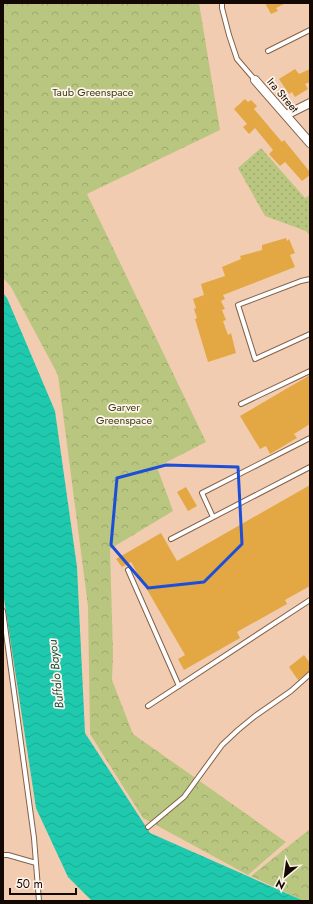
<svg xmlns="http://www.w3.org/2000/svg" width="313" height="904" font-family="Jost,sans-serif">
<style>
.grass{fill:url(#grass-dots)}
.park{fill:url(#park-crowns)}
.water{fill:url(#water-waves)}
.building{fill:#e3a843}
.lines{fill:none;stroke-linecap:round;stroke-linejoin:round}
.lane-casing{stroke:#836149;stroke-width:6}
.street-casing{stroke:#836149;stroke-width:10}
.lane{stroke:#fff;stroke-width:4}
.street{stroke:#fff;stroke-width:8}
.marked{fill:none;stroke:#1d4ed8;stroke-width:3;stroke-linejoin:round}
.labels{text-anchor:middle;stroke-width:3.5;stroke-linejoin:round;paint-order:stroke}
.park-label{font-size:11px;fill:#3a4115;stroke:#fff3ea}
.street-label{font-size:11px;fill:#140802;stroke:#fff3ea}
.water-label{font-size:12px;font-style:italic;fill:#0c4e42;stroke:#fff3ea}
</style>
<defs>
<pattern id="grass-dots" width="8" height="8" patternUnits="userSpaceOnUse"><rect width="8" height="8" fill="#b9c67f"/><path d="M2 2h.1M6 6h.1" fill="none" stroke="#9ea96c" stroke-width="1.8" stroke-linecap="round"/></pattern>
<pattern id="park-crowns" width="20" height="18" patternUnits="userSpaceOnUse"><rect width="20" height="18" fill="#b9c67f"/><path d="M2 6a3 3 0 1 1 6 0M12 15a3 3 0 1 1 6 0" fill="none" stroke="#9ea96c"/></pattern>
<pattern id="water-waves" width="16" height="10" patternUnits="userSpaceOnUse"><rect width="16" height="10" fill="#1fc9ad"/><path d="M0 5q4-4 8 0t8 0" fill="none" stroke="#1bab93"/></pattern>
</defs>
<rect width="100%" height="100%" fill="#f2ccb0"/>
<path class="grass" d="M261,148l44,50 5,-3v41l-4,-5 -41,-15 -27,-48z"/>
<path class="park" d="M3,3h196l21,127 -133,64 119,248 -49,25 16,44 -63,38 3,105 -1,26 21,54 153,108 -38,33 -105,-57 -53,-84 -2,-128 -30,-231 -47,-88 -8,-9z
M310,829v72h-6l-53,-25z"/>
<path class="water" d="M3,293l4,5 48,113 22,156 8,166 65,100 154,68h-212l-24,-24 -32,-69 -33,-216z"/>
<path class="building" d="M265,3h21l-10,5 2,3 -7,3z
M295,69l4,5 11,-5v13l-5,2 3,5 -13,8 -3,-5 -3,2 -10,-15z
M245,99l3,3 3,-2 6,6 -3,3 28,33 2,-2 26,32v3l-8,6 -17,-19 -5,4 -11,-12 4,-4 -18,-22 -6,6 -6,-7 4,-3 -13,-15z
M286,238l1,3 2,-2 6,14 -5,2 5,12 -72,28 2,4 -4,2 4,8 -3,1 4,10 -3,1 5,14 3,-2 5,20 -28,9 -13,-43 2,-1 -3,-9 2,-1 -3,-9 11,-4 -3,-11 24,-8 -3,-9 19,-8 -1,-3 22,-6v-5z
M310,375v49l-16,10 3,4 -27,16 -4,-8 -6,3 -20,-33z
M310,485v101l-25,14 2,4 -50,28 3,6 -56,32 -6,-11 7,-4 -54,-93 -9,5 -6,-8 45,-26 16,28z
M186,487l11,19 -9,5 -11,-19z
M304,655l6,8v8l-12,9 -9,-13z"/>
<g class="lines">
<defs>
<path id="lane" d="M222,3v5l7,27 8,24 18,21
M268,51l42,-21
M310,279l-9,2 -63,24 17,54 55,-25
M241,404l69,-33
M213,517l-11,-24 108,-55
M171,539l139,-72
M128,570l51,116
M3,611l31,227 5,63
M148,706l162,-106
M148,827l36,-30 38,-52 16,-15 17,-14 36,-25 19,-17
M3,855h5l28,8"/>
<path id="street" d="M255,80l55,63
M286,115l24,-12"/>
</defs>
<use href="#lane" class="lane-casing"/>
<use href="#street" class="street-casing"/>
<use href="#lane" class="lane"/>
<use href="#street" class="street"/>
</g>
<path class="marked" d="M166,465l72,2 4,77 -38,38 -56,6 -37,-43 6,-67z"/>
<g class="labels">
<g class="park-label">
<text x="93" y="96">Taub Greenspace</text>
<text x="124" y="411">Garver<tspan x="124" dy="13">Greenspace</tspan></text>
</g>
<g class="street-label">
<text transform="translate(283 95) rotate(49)" y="4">Ira Street</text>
</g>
<g class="water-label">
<text transform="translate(56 674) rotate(-96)" y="4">Buffalo Bayou</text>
</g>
</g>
<rect width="313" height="904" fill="none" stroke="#140802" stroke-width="8"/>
<g transform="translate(285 876) rotate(209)" stroke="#fff3ea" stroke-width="3" paint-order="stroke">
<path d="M0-3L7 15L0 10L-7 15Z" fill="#140802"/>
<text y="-6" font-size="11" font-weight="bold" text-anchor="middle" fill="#140802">N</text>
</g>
<path d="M10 888v6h66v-6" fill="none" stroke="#140802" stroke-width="2"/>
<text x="16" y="888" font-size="12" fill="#140802" stroke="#fff3ea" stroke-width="3" paint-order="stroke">50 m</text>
</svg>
